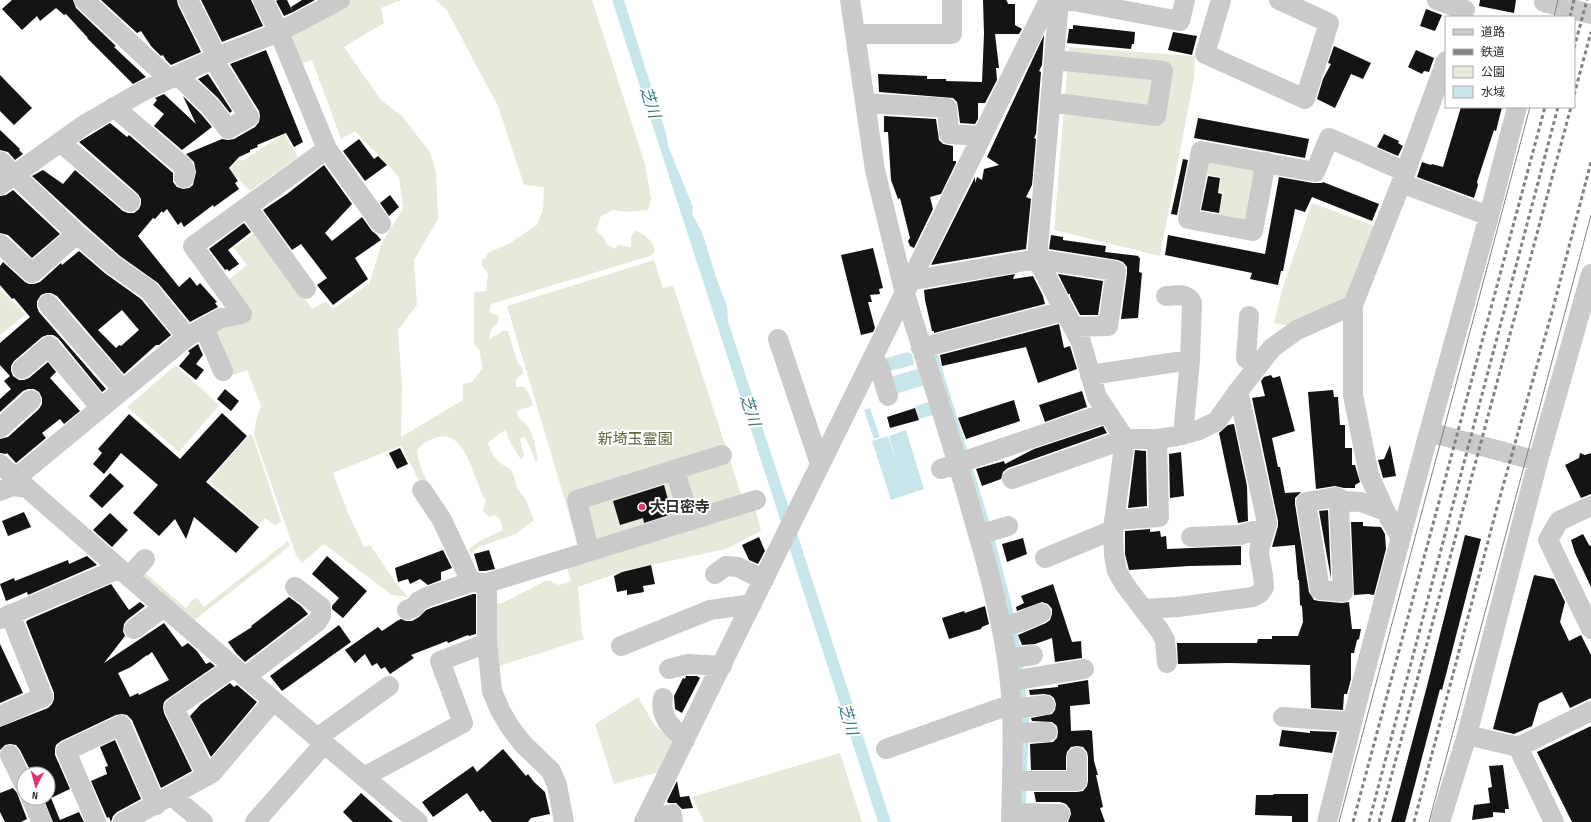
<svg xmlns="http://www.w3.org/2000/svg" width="1591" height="822" font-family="'Sofia Sans Condensed','Noto Sans JP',sans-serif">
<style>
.green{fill:#e7eadb}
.water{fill:#c8e6e9}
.building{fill:#141414;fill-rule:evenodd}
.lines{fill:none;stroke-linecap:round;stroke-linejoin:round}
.minor{stroke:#cacaca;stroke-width:20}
.tram{stroke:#828282;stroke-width:1}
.rail{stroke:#828282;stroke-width:3;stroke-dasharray:4 3;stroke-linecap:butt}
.poi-dot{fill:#dd3670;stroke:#fff;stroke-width:1.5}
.labels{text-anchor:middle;stroke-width:4;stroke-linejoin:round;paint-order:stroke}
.park-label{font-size:15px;fill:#5c673d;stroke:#fff}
.poi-label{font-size:15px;font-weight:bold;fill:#2d2d2d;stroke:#fff;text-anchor:start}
.water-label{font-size:16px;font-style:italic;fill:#3d7d85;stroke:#fff}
</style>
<rect width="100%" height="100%" fill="#fff"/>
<path class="green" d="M347,0h54l-20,8 3,15 -40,24 37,53 21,16 28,36 6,20 2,47 -24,41 3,45 -19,25 4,56 -1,51 62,-37v-16l9,-2 10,-13 -2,-18 -6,-7v-52l12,-1 2,-17 -6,-8v-7h3l3,-6 22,-10 27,-18 6,-16 1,-22 -20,-2 -26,-79 -52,-97 -11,-9h157l53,164 6,35 -3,11 -22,2 -13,-2 -12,6 -5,14 8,9 2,5 10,5 1,-4 14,2v-10l5,-7c9,6 22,12 17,25l-162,49 -2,8 10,4 -1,7 -7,6 -2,11 13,-9h6l10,33 5,4v6l-7,5v8h8c4,4 9,13 8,19l-13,4 -2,3 2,5c14,9 16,26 19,41l-2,3 -11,-25 -4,1 -1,2 4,15 -3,5 -13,-22 -2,-8 -9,5 -9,8c6,15 8,19 23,26l4,10 2,9 9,12 8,20 -18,14 -37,13 -9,7 -1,-5 9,-7 25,-12 -3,-11 -5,-4 -5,2 -5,-3 -2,-4 3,-10c-12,-17 -20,-71 -48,-63 -8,2 -15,6 -21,13 2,23 16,41 28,60l-20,-18 -24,-46 -68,27 15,40 16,34 6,-2 26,38 12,14 -16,-2 -68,-51 -22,19 -6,-8 -42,-120 2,-14 5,-15 -14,-36 -14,5 -21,-49 30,-8 -15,-37 20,-16 -13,-17 23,-17 55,78 14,-8 7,8 36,-25 13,-41 21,-35 -4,-31 -44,-46 -14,8 -29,-79 -13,4 -14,-31z
M1069,47l126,9 -1,22 -34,178 -106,-26z
M284,134l14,23 -48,34 -21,-22 12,-10 1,2z
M1204,160l52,6 -7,57 -31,-2 5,-29h-4l2,-15 -20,-3z
M1312,203l63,23 -27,73 -56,27 -18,-3 8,-33z
M654,260l9,28 10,-3 69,212 -164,47 -71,-238z
M0,290l26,24 -26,21z
M176,365l43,40 -40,47 -52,-45z
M250,434l3,3 28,84 -5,5 -11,-8 -7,7 -49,-44z
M754,503l7,28 -35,18 -99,21 -49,17 4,46 2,6 -88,28 -2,-63 8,-1 45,-23 12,5 12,-4 -6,-19z
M288,541l2,5 -98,76 -51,-43 4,-6 41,35 6,-8 5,-2 7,9z
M638,697l17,29 19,15 -15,31 -45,12 -19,-60z
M840,753l22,69h-158l-12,-25z"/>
<path class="water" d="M612,0h12l42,133 2,13 25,61 -1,7 10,18 15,48 10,26 1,15 163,501h-13z
M908,352l4,2 2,9 -1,2 -23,6 -4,-13z
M937,352l57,185 16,60 10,49 9,76 -4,100h-7l1,-111 -90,-357z
M920,368l5,17 -29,9 -6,-17z
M929,402l4,13 -14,4 -4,-13z
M870,408l10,29 -6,2 -10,-29z
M906,430l18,59 -33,11 -19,-59 16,-5 8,24 -7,-24z"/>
<path class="building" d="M12,0h61l3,8 40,38 -2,1 32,30 -13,7 -46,-46h1l-22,-24 -2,1 -8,-7 -16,13 -3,-5 -15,14 -20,-21z
M101,0h76l1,5 23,47 -30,13 -5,-5 -3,-5 -2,1 -10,-10 -10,-15 -4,2z
M201,0h50l12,26 -41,16z
M278,0h9l6,12 -9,4 -8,-15z
M302,0h13l-22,12 -2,-5z
M983,0h23l1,1 1,3h7v21l7,4 -3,5h-24l4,34h-3l1,12 -12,23h-7v16l-3,5 -15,-1 -2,-16 -1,-5 -4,-4 -74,-6 -1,-18 49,2v3h19v2l36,1 2,-48z
M1480,0h36l-2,13 -35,-7z
M1426,9l16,6 -7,16 -15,-5z
M1073,25l62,7 -1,12h-2l-1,5 -64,-6 2,-14h4z
M1173,32l24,4 -5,19 -24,-5z
M1044,35l-2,30 -3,6 2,1 -5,62 -2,4 2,1 -4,46 -6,12 5,2 -5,50 -95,16 44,-88v6l2,-6 5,3 2,-11 15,-4 -12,-8z
M1334,46l37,17 -8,16 -12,-5 -16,34 -18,-9 6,-20 8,-15 -3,-1z
M266,50l37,92 -9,5 -8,-14 -29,12 1,2 -8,3v2l-11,5 -10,11 9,13 -3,2 4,6 -25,18 -1,-2 -29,22 -3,-5 -3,3 -11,-16 -4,4 -1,-2 -7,8 -2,-1 -15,18 41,51 11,-10 7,9 3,-3 17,19 -2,1 3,4 -28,15 -32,-39 -38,-27 -35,-31 -53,-49 11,-6 20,14 12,-14 48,41 5,2h6l5,-4 2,-5v-5l-3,-5 -59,-52 31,-19 17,14 2,-2 44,38v9l4,5 6,2 6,-1 4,-3 3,-13 -2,-10 -8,-8 36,-15 6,1 6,-1 21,-12 4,-5 1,-6 -1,-5 -29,-47z
M1416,50l18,8 -5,14 -5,-1 -2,3 -14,-7z
M208,74l24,37 -2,2 -12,-15 -20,-19z
M0,75l32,33 -18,17 -14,-14z
M164,94l32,30 -13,-28 18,18 11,13 -30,23 -28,-24 10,-12 -11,-9 4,-5 -2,-2z
M1461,107h41l-6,24 -2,-1 -17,52 1,3 -4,13 -57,-21 5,-15 9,3 1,-1 11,3z
M884,116l52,3 3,21 4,4 10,2v15h3v2l-15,31 -11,3 3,12 -19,39 -4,-2 -2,-5 2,-3 -10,-40 -2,1 -7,-19 -3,-48h-4z
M1198,118l111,21 -4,19 -111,-20z
M0,130l20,19 -1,1 4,4 -8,6 -7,-8 -8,-2z
M1384,134l15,7 -1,2 5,3 -5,10 -21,-9z
M359,139l15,20 4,-3 9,9 -22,16 -22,-30z
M1183,159l5,1 -11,55 -6,-1z
M324,165l28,39 -27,29 7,8 30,-24 10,14 5,4 4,5 -26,18 13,21 -35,26 -16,-20 10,-7 -26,-34 -9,6 -29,-40 24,-16z
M1208,176l12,2 -2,15 4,1 -3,19 -18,-3z
M1279,177l34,6h9l1,-1 56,22 -7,17 -60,-24 -7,15 -10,-3 -12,62h-2l-3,14 -28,-6 2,-6 -87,-18 3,-20 97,19z
M13,190l47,44 -28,24 -24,-23 -8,-2v-37l6,-1z
M390,195l9,12 -10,9 -9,-13z
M244,223l7,9 -23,18 11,14 -10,7 -2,-2 -2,1 -16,-21z
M1051,235l12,2v3l43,6 -1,6 34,4 -1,1 2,1 -1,14 3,1 -4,45 -17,1 6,-46v-6l-4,-5 -5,-2 -69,-11z
M873,248l10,40 -4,1 1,5 -10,1 2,7h-4l7,26 -2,4 -12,3 -20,-80z
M79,251l27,23 35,25 30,36 -12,10h-3l-32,29 -67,-78 -6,-3h-5l-5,2 -4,6v6l2,5 67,77 -4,3 -44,-54 -5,-3h-6l-5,2 -28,24 -3,5v5l2,5 6,4h5l5,-2 19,-16 8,10 -6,6 30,33 -16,13 -4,-5 -18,14 4,5 -30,25 -9,-10 -1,1 -6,-1v-14l8,-2 31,-28 3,-5v-6l-3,-6 -5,-3h-6l-5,2 -23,21v-13l11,-10 -7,-8 6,-5 -10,-11v-22l30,-26 -16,-19 -2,1 -12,-14v-19l3,-4 22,20 4,2h5l6,-2 21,-19 1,2zM122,310l17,20 -18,16 -2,-1 -3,3 -18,-18z
M1015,274l-2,5 20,-3 10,20 2,8 -111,29v-2h-2l-7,-31 -1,-10z
M1058,274l45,7 -5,34h-18l-10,-19v-2h-2z
M1059,324l5,24 6,-2 7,23 -39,14 -12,-36 -84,19 -2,-11z
M198,344l5,11 -7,9 8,6 -8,10 -17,-14 11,-13 -2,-2z
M1271,375l2,3 7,-2 15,55 -23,7 6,29h2l5,26 16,-1 -6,6v6l14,88 5,8 5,1 23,2 7,-1 3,27h9l-2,10 -2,1 -3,13h-3v26l-4,15h-3l-1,16 -32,-2 -1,-43 -81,-2 -51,1 -1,-21h80l1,-4h14v-3h26l5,-14 -1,-16 -2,-1 -1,-25h-1l-3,-34v-1l-23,2 6,-21v-5l-26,-123 13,-2 -4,-15 3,-4z
M225,389l14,12 -8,10 -14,-12z
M1333,390l1,7h4l2,28h5v23h7v17h3l5,17 -5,3v3h-11l-9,-2 -19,3 -8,-97z
M1082,391l5,16 -42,15 -6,-17z
M1014,400l6,21 -54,18 -8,-21z
M915,408l4,12 -29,8 -3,-11z
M222,413l25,23 -41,46 53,45 -23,26 -42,-36 -8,22 -11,-20 -16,17 -26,-23 25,-28 -37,-32 -17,21 -11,-10 9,-11 -4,-4 31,-35 51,45z
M1234,424l13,62 1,35 -10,2 -19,-90 9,-8z
M1103,426l4,7 -99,35 -5,4 -2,7 -19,7 -6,-17 28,-8 1,3 29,-15z
M1390,445l6,31 -13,2 -5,-18 6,-1z
M400,448l8,16 -11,5 -8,-16z
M1135,450l11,1 1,55 -19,2z
M1181,452l3,44 -14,2 -1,-44z
M1580,453l5,2 6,-2v41l-10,4 -16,-33 14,-7z
M110,473l14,13 -22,22 -13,-12z
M664,485l8,29 -28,9 -1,-5 -23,7 -7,-24z
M1328,510l3,69 -12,-68z
M24,512l7,15 -23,9 -6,-15z
M110,513l18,17 -16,17 -19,-17z
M1351,522h12v4l18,1 4,7 1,15 -12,46 -6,-1 -14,1z
M1150,529v3l10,-1 1,6 5,-1 1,13 74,-3v19l-52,1 -60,4 -4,-16v-23z
M1583,534l6,11 2,1v41l-16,-34 -4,-13z
M1465,535l16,4 -39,151 -2,-1 -35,133h-14l36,-136z
M759,537l6,14 -7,13 -9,-4 -7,-15z
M1023,538l4,16 -20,8 -5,-18z
M443,550l9,18 -11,4v8l-13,5 -8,-6 -10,5 -2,-5 -10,3 -3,-14z
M489,550l6,19 -10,2h-6l-5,-17z
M87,556l10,9 -69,30 -1,-3 -21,9 -6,-17 14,-6 1,3 53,-21 1,4z
M327,556l40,35 -24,27 -11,-9v-3l7,-8 -27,-24z
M651,565l4,19 -12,2 1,6 -17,3v-5l-10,2 -3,-16 8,-4z
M1534,575l20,4 11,23 -5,20 9,19 12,-6 10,20v43l-21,10 -8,-16 -23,11 -7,23 -18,8 -21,-5z
M111,584l18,26 11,-8 5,4 -18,14 -3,4 -1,7 2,5 -21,27 60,-40 18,24 6,-4 9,8 9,13 4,-2 5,4 -48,33 -3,3 -1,5 1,6 28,58 -31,17 -29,-68 -5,-5 -5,-1 -6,1 -55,26 -5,4 -1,4v6l15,34 -19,9 9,22 19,-8 5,10h-31l-9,-22 4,-2v-24h-16l-12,-24 -4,-5 -6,-1 -5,1 -5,5v-23l48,-19 4,-4 2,-5v-6l-28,-71 2,-2zM152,652l17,28 -30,15 -1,-2 -8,4 -12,-24 13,-6 16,-12v1z
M1053,584l19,58 9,-1 1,17 -27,4 -3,-24 -17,6 -13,1 -4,-10 28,-12 4,-3 2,-6v-5l-4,-5 -6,-2 -25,9 -1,-4 8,-4 -3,-7z
M473,594h3v40l-7,2 -1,-1 -20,8 -1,-2 -36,14 3,3 -24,16 -5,-7 -4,2 -4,-6 -5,3 -7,-12 -10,9 -10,-13 33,-23 4,4 15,-10 4,-2 5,2h6l7,-4 7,-7 5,-2z
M289,597l12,9 7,8 -63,48 -9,-9 -8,-11 24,-15 -1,-1z
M985,606l4,18 -7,3 -1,2 -32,10 -7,-21 22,-7 1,2z
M339,625l12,17 -69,49 -12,-15z
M0,644l23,49 -23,10z
M686,676h11l3,2 -18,35 -7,-4 -1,-13 9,-18 2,1z
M1088,680l2,24 -20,2 1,25 18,-1 3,1 2,30 4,14h-2l7,32 -3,1 5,14h-37l3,-8 -1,-5 -4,-5 -6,-2h-24l-2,-10h43l6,-1 4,-5 1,-5v-24l-1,-5 -4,-5 -6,-1 -6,1 -4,5 -1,5v13h-35l-1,-26 23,-2 4,-4 1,-6 -1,-6 -5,-4 -20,-1 -1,-3 21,-4 3,-4 1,-6 -2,-6 -4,-3 -6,-1 -14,1 -1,-5 29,-3v-2z
M230,683l4,4 3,-2 20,17 -46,55 -21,-41 11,-12z
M1591,726v96h-19l-35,-70z
M1282,730l28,3v-2l27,1 -5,21 -53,-7z
M115,740l26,59 -24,13 -4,4 -2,6 -2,-5 -2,1 -16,-37 16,-7 -2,-7 3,-1 -8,-19z
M503,749l23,27 2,-2 6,8 11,10 5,22 -19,4 -3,4h-36l-9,-12 -3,2 -13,-19 -34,24 -11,-15 51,-36 4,6z
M1503,765l6,44h-4v4l-12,-1v5l-21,3 2,-15 16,-2 -2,-15 4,-1 -3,-21z
M677,781l3,16 9,-1 4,12 -11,1 -6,-6h-8l-1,-2z
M13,788l4,5 10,26 -6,3h-16l-5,-10v-19z
M361,793l32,29h-40l-10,-10z
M1274,794h34v28h-16v-6l-37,-1 1,-20h17z"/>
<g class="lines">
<path class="minor" d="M84,0l85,79
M188,0l29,57
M850,0l25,170 30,124c23,75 48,150 69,226 15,50 29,102 35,154 6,49 3,99 2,148
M1059,0l-22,259 44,83 16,55 28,42h32l20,-3 22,-6 18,-9 19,-27 36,-46 25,-18 56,-25
M1068,0l112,21 5,-21
M1221,0l-16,54 100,45 24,-76 -50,-23
M1437,0l28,10
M1544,2l47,12
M855,34h97v-34
M177,75l33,31 18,23 21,-12 -36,-58
M1050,102l106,14 7,-45 -109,-11
M865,103l82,5 2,26 33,2
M114,107l69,59 2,5 -1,7
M60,142l70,60
M327,149l54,75
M0,161l77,73 36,31 36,25 38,47 -171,141
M1266,162l-13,69 -65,-12 13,-68 114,21 14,-34 77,34
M1401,183l88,33
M0,185l84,-60 59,-34 74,-34 62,-25 61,-32
M247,207l59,82
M0,244l32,29 45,-39
M913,276l7,3 117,-20 79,12 -8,55 -35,1
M1166,296c10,0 21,-4 26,7l-2,57 -7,75
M48,304l75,86
M1249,316l-3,42 11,9
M204,328l19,43
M187,337l34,-19 21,-4 -49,-68 134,-97 -48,-117 -16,-32
M778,339l42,125
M921,348l143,-37
M874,357l6,12 8,27
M22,369l27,-23 52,62
M1090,375l100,-15
M0,428l31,-28
M1429,432l109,29
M0,464c138,122 277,241 418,358
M941,469l165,-56
M675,470l15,51
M1012,479l113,-40 -12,91 1,25 3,16 8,14 35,46 5,9 2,23
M422,490l20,30 29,62
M0,491l13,-5 14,2
M1344,501l-8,-4 -30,5 14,88 23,2 -4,-84 5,-7 17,1 24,9
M1591,506l-32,15 -11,19 43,89
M1114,520l45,-3 -2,-78
M979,535l29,-9
M1191,537l48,-2 15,-4 10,2
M1401,538l-16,-27 -16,-36 -16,-80v-90l51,-129 42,-115
M589,551l-12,-51 145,-45
M1045,558l68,-28
M715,574l11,-8 12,1 26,13
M129,577l16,-18
M1143,609l35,-2 75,-10 7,-4 4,-6 -1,-12 -4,-21 1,-8 7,-23 -27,-124 -4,-5
M407,610l7,-3 5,-6 8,-4 44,-15 14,1
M0,619l118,-50
M1001,627l19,-5 21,-9
M134,629l30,-22
M621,646l89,-36 42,-6
M1007,659l26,-4
M669,669l19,-5 34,2
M245,677l72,-55 4,-6v-9l-26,-20
M1010,681l74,-12
M663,698c-4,19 9,30 22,42
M1012,709l33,-4
M0,716l43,-19 -33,-83
M1283,717l69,5
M1013,733l34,-1
M1467,735l51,12 73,-36
M317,738l72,-52
M1518,747l36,75
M886,749l126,-45
M10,755l14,29
M207,776l-33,-68 59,-41
M364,777l99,-54 -23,-62 47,-18
M1012,781h65v-24
M172,796l31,26
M31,798l11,24
M1011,813l49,1
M645,821l27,-7 1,8
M96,822l-30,-71 55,-26 35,80
M123,822l89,-49 61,-72
M255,822l69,-78
M564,822l-7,-37 -6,-14 -28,-27 -13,-17 -10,-17 -8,-19 -5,-48v-60l269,-83
M644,822l405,-822
M1327,822l36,-143 66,-247 60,-216 28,-109
M1440,822l27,-87 71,-274 53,-187"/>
<path class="tram" d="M1554,17l4,-17
M1339,822l191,-715
M1429,822l162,-607"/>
<path class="rail" d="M1570,17l4,-17
M1574,48l13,-48
M1574,95l17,-63
M1353,822l192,-715
M1369,822l189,-715
M1379,822l192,-715
M1414,822l82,-311 56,-199 39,-150"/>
</g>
<circle class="poi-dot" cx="642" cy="507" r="4"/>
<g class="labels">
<g class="park-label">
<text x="635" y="444">新埼玉霊園</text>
</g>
<g class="poi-label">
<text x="650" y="512">大日密寺</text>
</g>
<g class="water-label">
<text transform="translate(651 102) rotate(72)" y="6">芝川</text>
<text transform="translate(751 410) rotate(72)" y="6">芝川</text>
<text transform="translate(849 719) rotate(73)" y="6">芝川</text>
</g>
</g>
<rect x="1445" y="16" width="130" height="92" fill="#ffffff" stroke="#ababab"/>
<rect x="1453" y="29" width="20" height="6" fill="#cacaca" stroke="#ababab"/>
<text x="1481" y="36" font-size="12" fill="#2d2d2d">道路</text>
<rect x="1453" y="49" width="20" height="6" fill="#828282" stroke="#ababab"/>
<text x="1481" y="56" font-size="12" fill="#2d2d2d">鉄道</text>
<rect x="1453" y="66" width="20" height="12" fill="#e7eadb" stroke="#ababab"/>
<text x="1481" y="76" font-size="12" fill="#2d2d2d">公園</text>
<rect x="1453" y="86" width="20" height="12" fill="#c8e6e9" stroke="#ababab"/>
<text x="1481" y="96" font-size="12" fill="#2d2d2d">水域</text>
<g transform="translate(36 786) rotate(186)"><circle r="19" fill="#ffffff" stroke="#ababab"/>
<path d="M0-3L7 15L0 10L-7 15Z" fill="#dd3670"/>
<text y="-6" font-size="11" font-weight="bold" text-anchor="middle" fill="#2d2d2d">N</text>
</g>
</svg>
